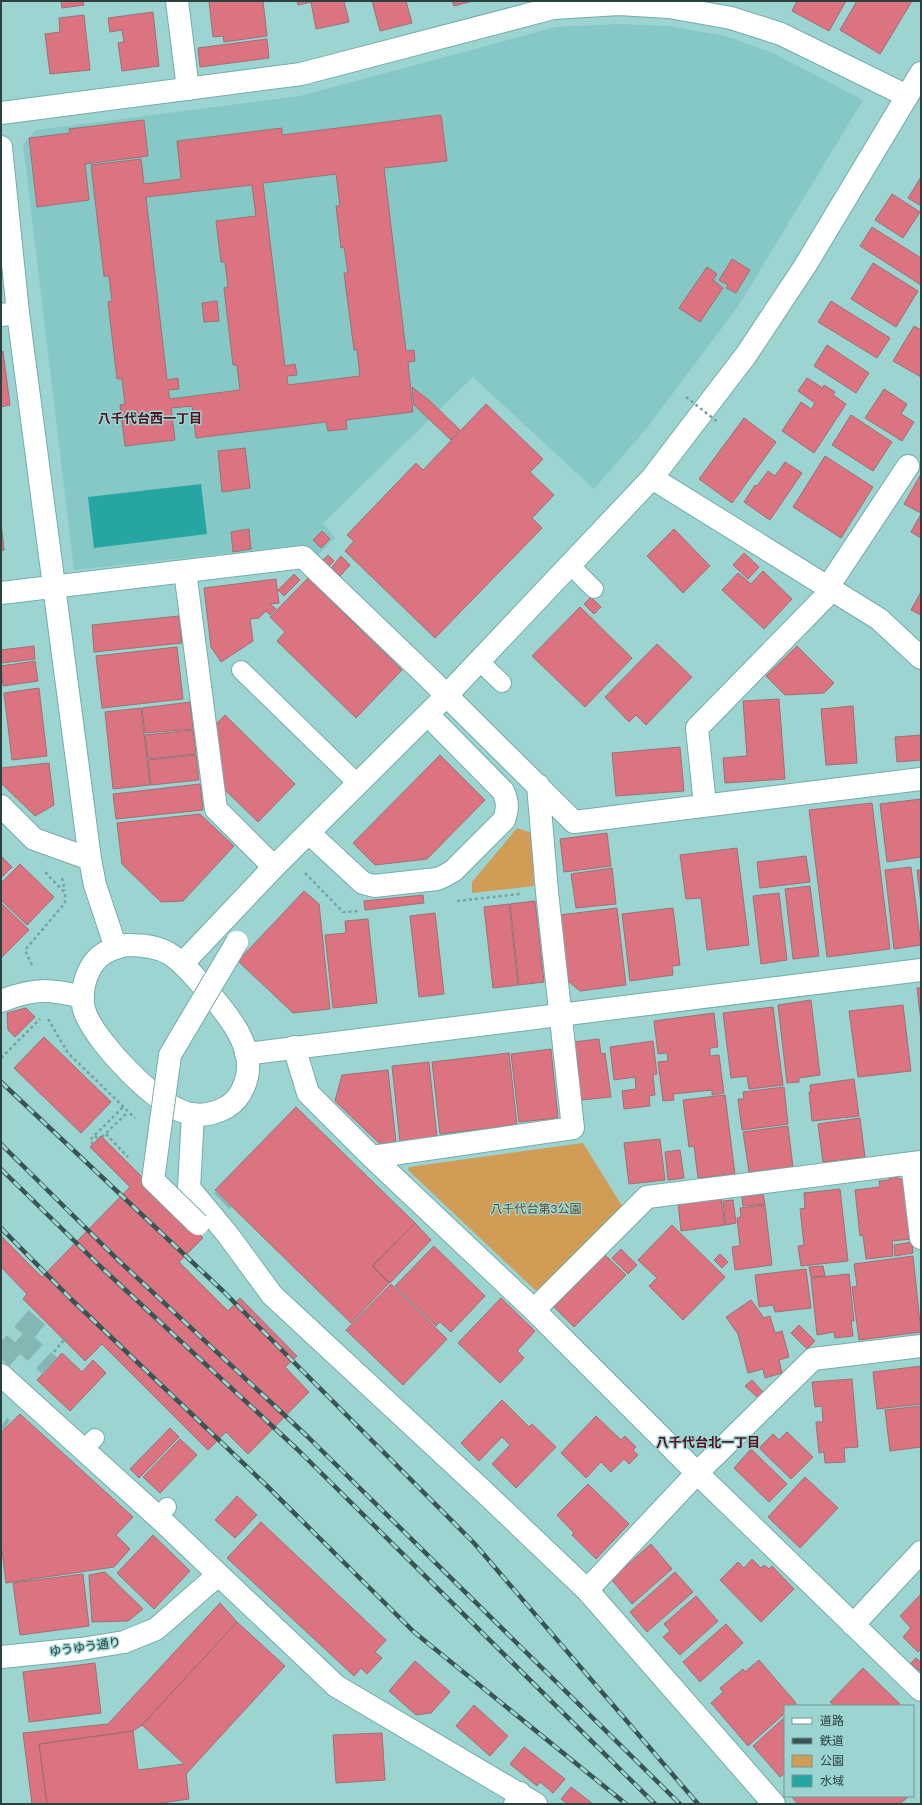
<svg xmlns="http://www.w3.org/2000/svg" width="922" height="1805" font-family="Lato,'Noto Sans JP',sans-serif">
<style>
.built{fill:#85c8c6}
.green{fill:#d19c55}
.water{fill:#26a5a3}
.building{fill:#dc7381;stroke:#9d6f74;fill-rule:evenodd}
.lines{fill:none;stroke-linecap:round;stroke-linejoin:round}
.street-tunnel{stroke:#84b7b4;stroke-width:22;stroke-dasharray:22 11;stroke-linecap:butt}
.lane-casing{stroke:#74acaa;stroke-width:20}
.street-casing{stroke:#74acaa;stroke-width:24}
.secondary-casing{stroke:#74acaa;stroke-width:24}
.path{stroke:#76a3a1;stroke-width:2.5;stroke-dasharray:3 3;stroke-linecap:butt}
.lane{stroke:#fff;stroke-width:18}
.street{stroke:#fff;stroke-width:22}
.secondary{stroke:#fff;stroke-width:22}
.rail-casing{stroke:#395453;stroke-width:4.5}
.rail{stroke:#9bd4d1;stroke-width:3;stroke-dasharray:9;stroke-linecap:butt}
.street-bridge-casing{stroke:#74acaa;stroke-width:24;stroke-linecap:butt}
.path-bridge{stroke:#76a3a1;stroke-width:2.5;stroke-dasharray:3 3;stroke-linecap:butt}
.street-bridge{stroke:#fff;stroke-width:22}
.labels{text-anchor:middle;stroke-width:3;stroke-linejoin:round;paint-order:stroke}
.park-label{font-size:12px;fill:#624722;stroke:#9bd4d1}
.street-label{font-size:12px;fill:#2a4140;stroke:#9bd4d1}
.neighbourhood-label{font-size:13px;font-weight:bold;fill:#550f1f;stroke:#9bd4d1}
</style>
<rect width="100%" height="100%" fill="#9bd4d1"/>
<path class="built" d="M620,24l48,2 58,10 47,17 90,47 -124,205 -93,124 -52,60 -121,-112 -150,146 12,15 -18,18 -12,-11 -231,25 -51,-426 13,-14 264,-34 256,-69z"/>
<path class="green" d="M517,828l15,5 2,53 -62,7v-11z
M583,1143l39,63 -82,84h-5l-127,-120 1,-3z"/>
<path class="water" d="M201,484l6,50 -113,14 -6,-51z"/>
<path class="building" d="M61,1h22l1,4 -22,3z
M209,1h54l4,35 -43,6 -1,-6 -10,1z
M297,1h47l5,21 -33,7 -5,-27 -13,3z
M372,1h34l6,22 -32,8z
M452,1h21l-19,5z
M797,1h49l-17,30 -37,-20z
M857,1h55l-32,53 -40,-24z
M153,12l6,54 -37,5 -4,-28 6,-1 -2,-12 -12,2 -2,-14z
M84,15l6,55 -40,4 -5,-40 15,-2 -1,-14z
M267,39l2,19 -69,9 -2,-19z
M441,115l6,46 -63,7 22,183 8,-1 1,11 -7,1 5,50 -67,8 1,9 -19,2 -2,-9 -130,16 -4,-32 -21,2 4,32 -50,6 -5,-41 5,-1 -3,-25h-5l-9,-77 4,-1 -3,-25h-5l-13,-111 50,-6 3,25 37,-5 -4,-38 105,-13v7zM336,174l4,32h-4l5,42 3,-1 4,26h-4l10,77h3l3,26 -72,9 -1,-9 10,-1 -2,-11 -10,2 -22,-183zM252,185l4,31 -40,5 5,41h4l3,25 -4,1 9,77h4l3,25 -70,9 -2,-9 11,-1 -1,-11 -11,2 -21,-183z
M144,120l4,36 -63,8 4,36 -52,7 -8,-69 41,-5 -1,-4z
M921,177v29l-13,-8z
M892,194l28,18 -17,26 -28,-18z
M872,227l49,31v27l-61,-39z
M732,259l18,11 -14,23 -10,-5 2,-3 -9,-5z
M873,263l45,28 -22,36 -45,-28z
M707,267l10,7 -4,6 10,8 -23,34 -21,-14z
M217,301l2,20 -15,1 -2,-19z
M831,301l59,37 -13,20 -59,-36z
M914,326l7,4v47l-28,-16z
M827,345l42,28 -13,20 -42,-27z
M3,351l7,54 -9,2v-55z
M807,378l16,10 1,-3 11,7 -2,3 13,9 -32,49 -32,-22 19,-29 10,7 4,-6 -17,-12z
M412,387l18,14 30,29 -9,10 -37,-35z
M884,389l23,15 -6,10 13,8 -12,19 -37,-23z
M486,404l57,55 -13,13 24,23 -22,23 10,10 -107,110 -90,-87 9,-10 -7,-6 69,-72 7,7z
M851,415l41,27 -19,29 -41,-26z
M744,418l32,24 -44,61 -33,-24z
M245,448l5,40 -28,4 -4,-41z
M825,456l48,31 -32,51 -48,-31z
M785,462l17,11 -32,47 -26,-18 11,-17 2,1 11,-15 7,5z
M921,474v39l-17,-9z
M921,514v24l-10,-6z
M1,523l3,27 -3,1z
M249,529l2,20 -18,3 -2,-20z
M674,529l36,37 -27,27 -36,-37z
M322,531l8,8 -9,9 -8,-8z
M744,553l15,14 -11,12 -15,-14z
M328,555l6,6 -5,5 -6,-6z
M341,556l9,9 -10,11 -9,-8z
M763,571l29,28 -28,30 -42,-39 16,-17 13,11z
M294,574l6,6 -16,16 -6,-6z
M308,578l94,92 -46,48 -79,-77 8,-9 -15,-15z
M276,579l3,24 -9,1 6,5 -6,6 -4,-4 -7,7 -9,1 3,22 -32,21 -10,-15 -7,-59z
M921,592v23l-10,-5z
M591,597l10,10 -7,7 -10,-10z
M580,607l52,51 -47,49 -53,-51z
M179,616l3,27 -88,9 -2,-27z
M657,644l35,33 -46,48 -10,-10 -7,7 -24,-25z
M34,646l1,13 -34,4v-13z
M797,646l37,37 -10,10 -39,2 -19,-19z
M177,647l6,52 -81,9 -6,-52z
M35,661l3,20 -35,5 -2,-20z
M39,688l8,68 -35,4 -8,-67z
M779,699l6,80 -60,4 -2,-25 24,-2 -4,-55z
M190,702l3,27 -48,4 -3,-25z
M853,706l4,57 -31,2 -5,-56z
M141,708l9,77 -37,4 -8,-77z
M225,715l70,69 -37,38 -34,-33 -9,-64z
M193,730l3,24 -48,5 -3,-24z
M921,735v25l-24,2 -2,-25z
M680,747l4,44 -68,5 -4,-43z
M196,755l3,25 -48,5 -3,-25z
M440,755l45,45 -58,59 -52,6 -22,-22z
M49,763l5,42 -19,11 -34,-33v-15z
M200,784l3,26 -87,9 -3,-25z
M921,799v58l-34,5 -7,-58z
M872,803l18,146 -63,8 -18,-147z
M200,814l34,32 -51,55 -22,1 -39,-38 -5,-41z
M607,833l4,33 -47,6 -4,-33z
M737,848l12,97 -42,5 -6,-52 -15,1 -6,-44z
M1,856l11,11 -11,11z
M806,856l4,26 -50,6 -3,-26z
M20,864l34,33 -27,28 -26,-25v-17z
M911,867l10,78 -27,4 -9,-79z
M612,868l4,36 -40,4 -5,-34z
M917,870h4v35z
M810,886l9,70 -26,3 -8,-70z
M304,891l15,13 11,105 -37,4 -55,-52z
M779,893l8,67 -26,4 -8,-68z
M423,895l1,8 -59,7 -1,-9z
M535,901l9,81 -25,3 -9,-81z
M1,903l28,27 -28,28z
M509,904l9,81 -25,3 -9,-81z
M617,908l9,77 -46,6 -12,-10 -8,-66z
M673,908l7,57 -8,1 1,9 -43,6 -8,-67z
M435,913l9,81 -25,3 -9,-81z
M368,919l9,84 -44,5 -8,-73 21,-2 -1,-12z
M917,988h4v34z
M811,1000l9,75 -21,3v4l-12,1 -9,-78z
M903,1005l8,66 -53,6 -9,-66z
M773,1007l10,78 -34,4 -2,-13 -16,2 -8,-65z
M26,1008l9,9 -20,20 -7,-7 -1,-17z
M714,1013l4,34 -8,1v8l9,-1 5,38 -12,2v-5l-39,4 1,6 -11,1 -5,-39 10,-1 -1,-8 -9,1 -4,-33z
M44,1037l67,65 -30,31 -67,-65z
M599,1039l2,15 4,-1 6,44 -30,3 -8,-58z
M653,1041l4,33 -4,1 2,20 -6,1 1,10 -26,3 -2,-18 14,-2 -1,-12 -21,3 -4,-33z
M551,1049l7,69 -39,4 -8,-68z
M509,1053l8,72 -77,9 -8,-72z
M429,1062l8,75 -37,5 -8,-76z
M388,1070l8,72 -16,2 -45,-43 7,-26z
M854,1079l5,37 -47,5 -3,-29h2l-1,-7z
M784,1087l4,37 -46,6 -4,-31h6l-1,-7z
M725,1095l10,79 -37,4 -4,-32 -5,1 -6,-47z
M296,1107l119,116 -43,43 17,17 -38,40 -136,-133z
M860,1118l5,39 -42,5 -5,-38z
M788,1126l5,41 -44,5 -6,-40z
M101,1136l102,102 -24,24 49,49 12,-13 57,58 -12,11 24,25 -61,62 -22,-22 -18,18 -106,-106 -17,17 -62,-62 4,-5 -26,-27v-31l41,41 88,-90 -40,-40z
M660,1139l5,41 -36,4 -5,-41z
M680,1150l4,28 -16,2 -3,-28z
M894,1176l11,5 7,58 -20,2 1,15 -27,3 -3,-24 -3,1 -5,-46 25,-3 -1,-6 11,-1 -1,-3z
M840,1189l8,72 -47,5 -3,-20 6,-1 -4,-36 5,-1 -1,-15z
M763,1194l2,10 -22,2 -1,-9z
M721,1198l4,27 -44,6 -3,-28z
M733,1200l3,23 -10,2 -3,-24z
M765,1205l7,60 -37,5 -3,-23 8,-1 -3,-28 4,-1 -1,-9z
M415,1223l16,17 -41,43 -17,-17z
M672,1225l53,52 -42,43 -34,-34 8,-8 -19,-18z
M912,1242l1,11 -18,3 -1,-11z
M434,1246l51,50 -34,36 -11,-10 -4,4 -41,-40z
M621,1249l16,16 -9,9 -16,-16z
M604,1254l22,21 -52,52 -21,-21z
M720,1254l8,8 -6,6 -8,-8z
M913,1256l8,76 -62,8 -7,-53 5,-1 -3,-22z
M823,1266l2,10 -14,1 -2,-10z
M806,1269l5,39 -36,4 -2,-7 -14,2 -4,-32z
M849,1274l5,47h-3l2,15 -18,2 -1,-6 -17,3 -6,-57z
M391,1284l56,55 -44,46 -57,-55z
M501,1298l34,33 -18,20 7,7 -24,25 -42,-40z
M751,1300l13,18 6,-2 5,17 7,-2 7,26 -10,3 3,13 -17,5 -2,-9 -15,4 -10,-39 -12,-17z
M799,1325l16,16 -8,8 -16,-16z
M62,1353l20,19 11,-12 13,13 -36,38 -33,-31z
M921,1366v38l-44,5 -4,-37z
M852,1379l6,68 -14,1 1,14 -20,1 -1,-11 -5,1 -3,-31h7l-1,-16 -7,1 -3,-25z
M752,1380l11,12 -5,6 -13,-12z
M502,1400l27,27 3,-3 24,23 -40,41 -24,-24 18,-19 -8,-8 -23,24 -18,-18z
M921,1406v41l-31,4 -5,-41z
M20,1414l113,103 -17,18 14,14 -16,18 -108,16 -5,-40v-111z
M596,1416l25,24 4,-4 11,11 -3,3 5,5 -9,9 -5,-5 -13,13 -10,-10 -15,16 -25,-25z
M170,1428l9,9 -40,41 -9,-9z
M787,1432l26,25 -22,22 -32,-31 14,-14 6,6z
M180,1439l17,16 -37,38 -17,-16z
M751,1449l36,35 -18,18 -35,-34z
M805,1477l33,31 -38,40 -32,-31z
M588,1484l41,40 -33,35 -24,-24 2,-2 -17,-18z
M237,1496l20,19 -22,23 -20,-18z
M261,1522l125,118 -11,12 7,6 -15,16 -6,-6 -7,8 -127,-118z
M153,1535l37,36 -36,38 -37,-36z
M651,1544l21,25 -40,35 -21,-25z
M752,1559l9,9 3,-3 5,4 3,-3 22,23 -33,33 -41,-42 18,-18 6,6z
M105,1572l38,37 -15,12 -36,1 -3,-47z
M675,1572l18,20 -46,40 -17,-20z
M83,1574l6,52 -69,9 -7,-52z
M921,1594v55l-3,3 -15,-15 8,-9 -11,-12z
M696,1596l22,25 -38,34 -17,-18 7,-6 -6,-7z
M220,1603l17,19 -95,103 -9,6 -94,13 8,60h-15l-9,-71 85,-9z
M237,1622l48,44 -99,108 3,25 -35,5h-107l-8,-60 94,-13 5,39 46,-6 -42,-39z
M726,1624l17,19 -43,39 -17,-20z
M916,1658l5,4v8l-2,1 -8,-8z
M759,1660l37,43 -3,3h-8v7l-37,33 -37,-43 12,-11 -3,-4 23,-19 2,3z
M415,1661l35,31 -19,21 -15,2 -27,-24z
M95,1663l6,50 -72,9 -6,-50z
M863,1668l37,36 -2,2h-63l-5,-4z
M474,1705l34,31 -18,20 -34,-30z
M785,1717v56l-5,4 -27,-31z
M382,1733l3,47 -49,3 -3,-48z
M524,1747l41,32 -12,14 -13,-11 -3,4 -27,-22z
M571,1787l22,17h-25l-7,-5z
M791,1796h118l-9,8h-102z"/>
<g class="lines">
<path class="street-tunnel" d="M198,1224l26,-25
M19,1338l31,28
M1,1359l38,-44
M1,1427l3,2"/>
<defs>
<path id="lane" d="M570,565l24,24
M479,661l23,22
M241,670l117,114
M83,1450l12,-12
M158,1517l9,-10"/>
<path id="street" d="M177,1l11,88
M1,315l17,-2
M185,571l31,238 58,58
M828,587l80,-121
M1,593l302,-36 123,118 148,147 347,-43
M705,805l-8,-77 135,-138
M1,806l33,33 56,20
M1,1001c33,-13 48,-12 82,-4
M294,1047l14,46 64,64 162,153 163,163 224,217
M193,1114l-4,74 39,47 44,60 209,194 106,101 187,214
M372,1157l201,-29 -26,-236 -9,-107
M912,1163l9,75
M534,1310l113,-113 274,-35
M1,1375l157,142 178,169 200,118
M587,1590l110,-117 116,-114 108,-13
M853,1625l68,-73
M1,1657l80,-8 43,-7 32,-13 62,-54"/>
<path id="secondary" d="M1,113l300,-39 252,-66 66,-4 50,3 62,11 50,16 126,62
M1,147l17,166 72,546 5,26 21,63
M652,478l227,141 42,39
M309,833l54,50 11,3 63,-7 7,-3 9,-5 51,-51c4,-12 4,-18 -1,-29l-75,-76
M127,945c15,0 28,1 41,8 14,8 24,21 35,33 23,26 57,64 41,100 -3,8 -9,16 -17,21 -13,7 -26,10 -40,6 -32,-9 -88,-68 -101,-98 -8,-18 -1,-45 13,-58 8,-7 18,-10 28,-12z
M183,963l91,-96 172,-171 206,-218 94,-123 59,-89 116,-193
M246,1054l675,-84
M515,1804l5,-11"/>
</defs>
<use href="#lane" class="lane-casing"/>
<use href="#street" class="street-casing"/>
<use href="#secondary" class="secondary-casing"/>
<path class="path" d="M305,873l38,39 16,-1
M62,878l3,13
M457,901l63,-7
M32,965l-7,-15 40,-47v-10l-20,-21
M48,1019l20,34 67,65
M1,1058l39,-39
M106,1134l22,23
M95,1136l3,3
M102,1137l26,-25
M93,1144l-3,-4 33,-33
M54,1352l13,-16"/>
<use href="#lane" class="lane"/>
<use href="#street" class="street"/>
<use href="#secondary" class="secondary"/>
<defs>
<path id="rail" d="M1,1082l222,209 251,252 224,261
M1,1144l116,115 191,178 372,367
M1,1169l102,100 194,180 358,355
M1,1228l70,71 195,186 148,147 212,172"/>
</defs>
<use href="#rail" class="rail-casing"/>
<use href="#rail" class="rail"/>
<defs>
<path id="street-bridge" d="M198,1224l-45,-44 17,-125 67,-113"/>
</defs>
<use href="#street-bridge" class="street-bridge-casing"/>
<path class="path-bridge" d="M686,397l33,26"/>
<use href="#street-bridge" class="street-bridge"/>
</g>
<g class="labels">
<g class="park-label">
<text x="536" y="1213">八千代台第3公園</text>
</g>
<g class="street-label">
<text transform="translate(85 1647) rotate(-8)" y="4">ゆうゆう通り</text>
</g>
<g class="neighbourhood-label">
<text x="150" y="423">八千代台西一丁目</text>
<text x="708" y="1447">八千代台北一丁目</text>
</g>
</g>
<rect width="922" height="1805" fill="none" stroke="#2a4140" stroke-width="4"/>
<rect x="784" y="1705" width="130" height="92" fill="#9bd4d1" stroke="#6e9997"/>
<rect x="792" y="1718" width="20" height="6" fill="#ffffff" stroke="#6e9997"/>
<text x="820" y="1725" font-size="12" fill="#2a4140">道路</text>
<rect x="792" y="1738" width="20" height="6" fill="#395453" stroke="#6e9997"/>
<text x="820" y="1745" font-size="12" fill="#2a4140">鉄道</text>
<rect x="792" y="1755" width="20" height="12" fill="#d19c55" stroke="#6e9997"/>
<text x="820" y="1765" font-size="12" fill="#2a4140">公園</text>
<rect x="792" y="1775" width="20" height="12" fill="#26a5a3" stroke="#6e9997"/>
<text x="820" y="1785" font-size="12" fill="#2a4140">水域</text>
</svg>
